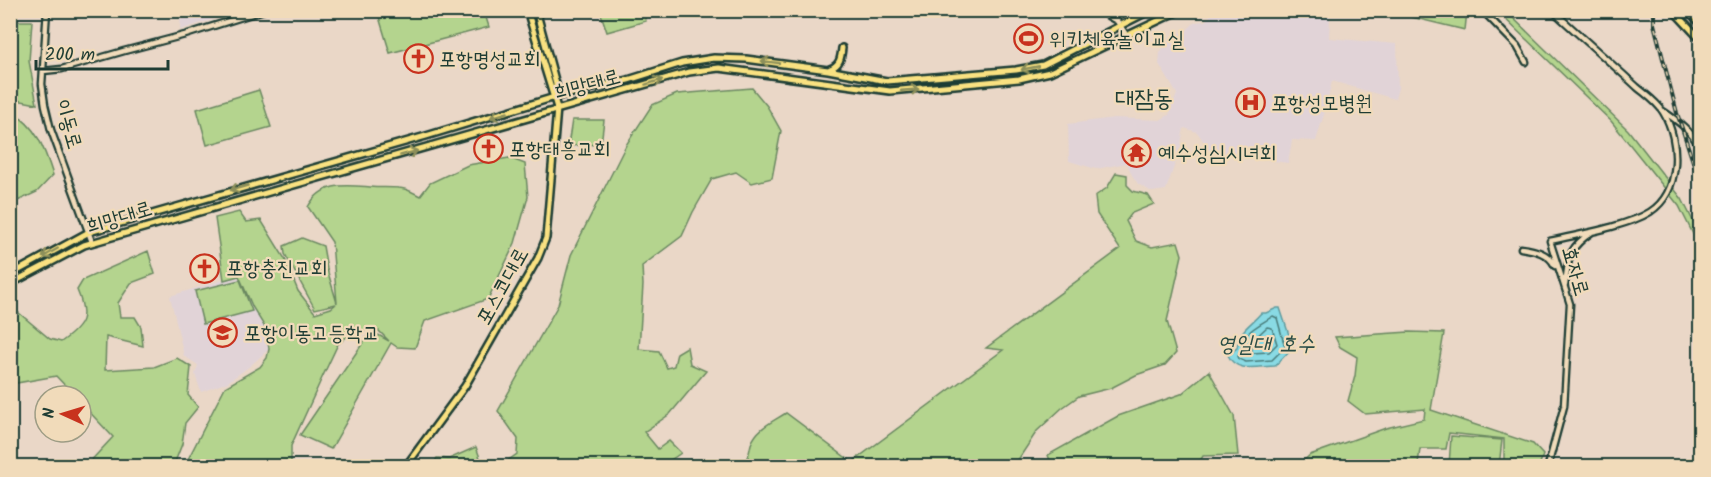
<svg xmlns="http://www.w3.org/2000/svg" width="1711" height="477" font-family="Kalam,'Poor Story',sans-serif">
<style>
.built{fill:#e1d3d7}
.green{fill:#b4d48e;stroke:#6a8861;stroke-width:1.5}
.water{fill:#89dae4;stroke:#5f9b9e;stroke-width:1.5}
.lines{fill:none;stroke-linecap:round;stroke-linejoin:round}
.shore{stroke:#497c7a;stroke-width:1.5}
.secondary-casing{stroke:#1f3d34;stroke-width:9}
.primary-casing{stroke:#1f3d34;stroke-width:10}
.secondary{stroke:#f1dbba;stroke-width:4.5}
.primary{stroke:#f9e181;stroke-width:5}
.rail-casing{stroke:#1f3d34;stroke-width:4}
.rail{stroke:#f1dbba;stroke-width:1.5;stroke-dasharray:4.5;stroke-linecap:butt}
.oneway{stroke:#8c8f5a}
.labels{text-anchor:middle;stroke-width:4.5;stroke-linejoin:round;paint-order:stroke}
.poi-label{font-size:21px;fill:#1f3d34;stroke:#f1dbba;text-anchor:start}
.street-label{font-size:21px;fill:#1f3d34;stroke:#f1dbba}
.water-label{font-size:22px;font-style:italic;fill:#2a4d46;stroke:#f1dbba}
.quarter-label{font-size:24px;fill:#1f3d34;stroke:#f1dbba}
</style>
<rect width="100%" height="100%" fill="#ead7c7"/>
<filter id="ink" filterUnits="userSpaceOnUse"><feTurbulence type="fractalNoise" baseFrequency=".0167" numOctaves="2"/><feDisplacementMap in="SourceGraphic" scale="12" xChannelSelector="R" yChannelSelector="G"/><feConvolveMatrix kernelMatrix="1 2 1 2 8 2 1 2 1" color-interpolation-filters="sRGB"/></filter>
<g filter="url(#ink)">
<path class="built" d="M181,11h58l-59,19z
M1222,11h102l6,6 -1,21 68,6 1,44 -3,11 -63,-18 -6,27 -10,33 -24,-1 -4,23 -77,-11 -14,-20 -13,-4 -4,21 -14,41 -14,2 -14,-8 -6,-9 -5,-12 -31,6 -27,-8 -1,-37 46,-6 46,2 9,-5 8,-21 -18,-30 1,-11 9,-15 17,-7 9,-9 10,-1 8,-8z
M239,275l14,33 13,21 3,20 -19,17 -22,16 -27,10 -6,-18 3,-9 -14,-9 -14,-60z"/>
<path class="green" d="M403,11h81l5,16 -99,26 -11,-36z
M600,11h43l3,10 -39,11z
M1412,11h55l-2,19 -54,-13z
M1497,11h9l122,119 54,69 18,36v13l-21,-42 -68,-85z
M11,21h21l-3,40 8,43 -26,-5z
M752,88l15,18 14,25 -9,47 -20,5 -16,-11 -24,7 -19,33 -11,24 -40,30 1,19 -4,64 20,2 8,17 7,-2 3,-13 10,-6 3,17 16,7 -36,43 -26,18 14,17 11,-8 12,12 -13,9v4h-168l17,-12 1,-15 -20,-28 60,-106 13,-50 55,-110 26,-40 25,-11z
M259,90l12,37 -64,18 -10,-36z
M11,111c26,16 33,36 42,64l-16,17 -26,12z
M572,120h32l-3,24 -33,2z
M509,158l16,6 3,33 -13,46 -27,56 -63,22 -10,27 -18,-1 -6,-4 -60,106 -31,-14 71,-104 18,10 -10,-10 -24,-1 -17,14 -17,36 -30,66v20h-205l27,-29 -32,-34v-7h-6l-19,-20 -45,8v-63l8,-8 31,26 11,3c24,-17 27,-26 16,-52l6,-10 65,-29 7,23 -24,9 -13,20 2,14h15l6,10 2,19 -37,-9 -1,33 49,-3 23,-9 14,9 -3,28 10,12 -13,16 -3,21 -7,18 10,3 40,-78 35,-20 7,-9 2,-9 -3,-20 -13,-21 -14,-32 -15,4 -9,-62 24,-6 7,10 15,-2 24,39 13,32 17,22 16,-5 5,-4 -21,5 -30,-55 -1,-8 18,-8 21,8 4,23 10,34 -5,-61 -24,-35c14,-26 38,-22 62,-20 10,1 19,0 29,1 7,0 15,5 21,8l10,-13 38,-18z
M1116,173l11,2v10l6,6 15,4 6,9 -22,9 -6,8 10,20 16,6 26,-5 4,13 -15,66 9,32 -11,12 -29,10 -25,13 -32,8 -17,12 -25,23 -23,35h-271c6,-6 6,-14 8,-22 6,-16 21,-22 35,-31l66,49 151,-112 -17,-2 134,-99 -23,-35 -2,-18 12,-8z
M240,280l12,31 -49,13 -8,-33z
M1409,332l35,1 -13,77 102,34 10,11 -4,11h-35v-27l-55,-6 -3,16h-26l-2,15 23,2h-143l12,-11 76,-27 38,-9 1,-10 -60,5 -17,-13 7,-25 2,-19 -17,-10 -5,-10z
M1209,371l25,45 4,39 -35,1 -6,10h-145l-4,-11 70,-39 63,-22z
M1451,436l51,4 -3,26h-50z
M476,447l7,19h-51l5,-8 12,1z"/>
<path class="water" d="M1277,308h3l13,39 -18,19c-16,0 -39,8 -47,-11l9,-7c3,-20 12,-21 24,-35h5z"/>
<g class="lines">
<path class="shore" d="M1273,316l4,2 8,29 -13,13 -26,2 -7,-3 -1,-3c6,-6 3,-11 7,-19 4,-8 21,-16 28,-21z
M1267,327l5,1 5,16 -8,8 -17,1v-12z"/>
<defs>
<path id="secondary" d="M47,10l-5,74 3,21 6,25 41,112
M1106,10l2,6 9,5 10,15
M1117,10v11
M1482,10l35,36 9,16
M43,71l19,-2 62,-18 61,-16 79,-25
M1663,111c15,10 28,20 37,36
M1521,248c14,2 28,5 34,18
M1565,285c4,-28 2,-36 27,-53
M1548,466l16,-60 6,-102 -20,-63c26,-6 78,-15 100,-29 31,-20 31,-71 13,-100 -6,-10 -18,-18 -26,-25 -28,-26 -57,-51 -85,-77"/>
<path id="primary" d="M536,10l20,74 -1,13
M1673,10l27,29
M1688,10l12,13
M830,69c10,-4 11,-11 12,-21
M10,275l79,-43 337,-96 129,-39 73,-17 54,-17 32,-5 32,1 82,11 59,11 129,-11 27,-5 108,-55
M10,284l74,-39 605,-173 30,-4 171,23 129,-12 31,-7 131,-62
M406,466l59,-80 73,-128 8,-20 11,-130 -30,-98"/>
</defs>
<use href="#secondary" class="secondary-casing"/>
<use href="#primary" class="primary-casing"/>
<use href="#secondary" class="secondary"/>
<use href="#primary" class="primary"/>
<defs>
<path id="rail" d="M1654,10v14l23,89 23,70"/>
</defs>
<use href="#rail" class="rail-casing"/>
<use href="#rail" class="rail"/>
</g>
<defs><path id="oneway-shaft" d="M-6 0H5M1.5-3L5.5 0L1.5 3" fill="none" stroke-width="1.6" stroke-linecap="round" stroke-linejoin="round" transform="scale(1.5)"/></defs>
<g class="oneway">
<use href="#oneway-shaft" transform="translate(770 62) rotate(-173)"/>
<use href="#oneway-shaft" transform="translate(1030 68) rotate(169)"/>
<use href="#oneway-shaft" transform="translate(654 82) rotate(-17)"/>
<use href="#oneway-shaft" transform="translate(910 90) rotate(-5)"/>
<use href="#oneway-shaft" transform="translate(499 115) rotate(163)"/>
<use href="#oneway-shaft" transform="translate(409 153) rotate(-15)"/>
<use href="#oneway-shaft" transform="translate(239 188) rotate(164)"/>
<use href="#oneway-shaft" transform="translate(50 253) rotate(150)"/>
</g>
</g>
<defs>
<symbol id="stadium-ring" viewBox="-11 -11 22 22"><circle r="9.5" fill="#f1dbba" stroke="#c8321e" stroke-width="1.5"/><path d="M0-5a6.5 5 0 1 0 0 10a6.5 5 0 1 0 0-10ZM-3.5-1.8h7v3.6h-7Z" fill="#c8321e"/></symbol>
<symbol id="church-ring" viewBox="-11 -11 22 22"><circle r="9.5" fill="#f1dbba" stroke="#c8321e" stroke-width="1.5"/><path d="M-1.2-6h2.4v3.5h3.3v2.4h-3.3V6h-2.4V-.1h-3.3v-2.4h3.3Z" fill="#c8321e"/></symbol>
<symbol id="hospital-ring" viewBox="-11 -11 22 22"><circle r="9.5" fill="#f1dbba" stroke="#c8321e" stroke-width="1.5"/><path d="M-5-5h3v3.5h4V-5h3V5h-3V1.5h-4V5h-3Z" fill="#c8321e"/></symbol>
<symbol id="temple-ring" viewBox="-11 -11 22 22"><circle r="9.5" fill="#f1dbba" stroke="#c8321e" stroke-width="1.5"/><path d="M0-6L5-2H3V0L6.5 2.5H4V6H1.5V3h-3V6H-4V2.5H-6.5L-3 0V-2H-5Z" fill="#c8321e"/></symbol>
<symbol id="school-ring" viewBox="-11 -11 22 22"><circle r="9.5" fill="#f1dbba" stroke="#c8321e" stroke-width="1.5"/><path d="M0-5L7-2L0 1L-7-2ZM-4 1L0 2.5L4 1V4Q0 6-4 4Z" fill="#c8321e"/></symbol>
</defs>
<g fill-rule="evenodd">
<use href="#stadium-ring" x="1012" y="22" width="33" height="33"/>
<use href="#church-ring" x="402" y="42" width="33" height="33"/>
<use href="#hospital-ring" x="1234" y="86" width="33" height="33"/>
<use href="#church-ring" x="472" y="132" width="33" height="33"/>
<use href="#temple-ring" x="1120" y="136" width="33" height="33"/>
<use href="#church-ring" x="188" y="252" width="33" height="33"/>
<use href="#school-ring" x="206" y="316" width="33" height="33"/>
</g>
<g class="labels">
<g class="poi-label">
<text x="1049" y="46">위키체육놀이교실</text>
<text x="439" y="66">포항명성교회</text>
<text x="1271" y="110">포항성모병원</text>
<text x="509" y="156">포항대흥교회</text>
<text x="1158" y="160">예수성심시녀회</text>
<text x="226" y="275">포항충진교회</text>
<text x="244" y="340">포항이동고등학교</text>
</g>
<g class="street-label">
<text transform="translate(587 84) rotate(-15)" y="7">희망대로</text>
<text transform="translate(69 124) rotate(74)" y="7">이동로</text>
<text transform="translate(119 217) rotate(-17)" y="7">희망대로</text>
<text transform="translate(1576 271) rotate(74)" y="7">효자로</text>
<text transform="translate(502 286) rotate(-61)" y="7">포스코대로</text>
</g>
<g class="water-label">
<text x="1266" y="351">영일대 호수</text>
</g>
<g class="quarter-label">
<text x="1144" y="106">대잠동</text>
</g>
</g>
<rect width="1711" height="477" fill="none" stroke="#f1dbba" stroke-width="36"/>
<rect x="18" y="18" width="1675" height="441" fill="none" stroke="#1f3d34" stroke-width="2" filter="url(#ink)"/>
<g transform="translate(63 414) rotate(274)"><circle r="28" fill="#f1dbba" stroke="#9d9c84" stroke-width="1.5"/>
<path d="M0-4.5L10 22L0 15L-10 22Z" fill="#c8321e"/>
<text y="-9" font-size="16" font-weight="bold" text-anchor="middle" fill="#1f3d34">N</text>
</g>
<path d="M36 60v9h132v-9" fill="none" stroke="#1f3d34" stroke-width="3"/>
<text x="45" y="60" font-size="18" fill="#1f3d34" stroke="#f1dbba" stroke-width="4.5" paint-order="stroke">200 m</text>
</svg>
